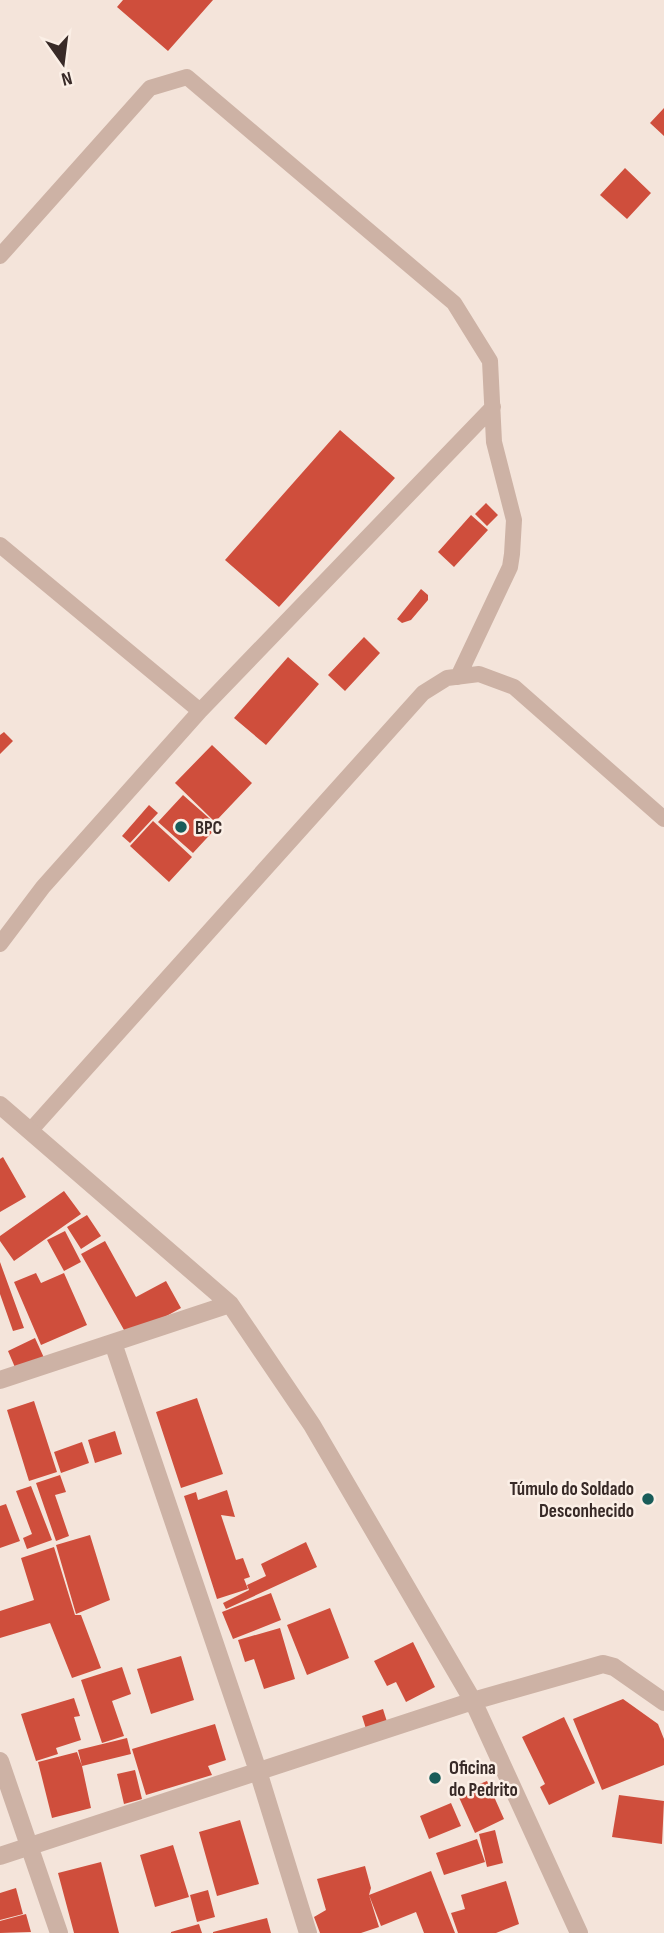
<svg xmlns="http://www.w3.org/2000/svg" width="664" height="1933" font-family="'Sofia Sans Condensed',sans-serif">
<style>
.building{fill:#cf4e3c}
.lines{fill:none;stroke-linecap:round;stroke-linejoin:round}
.service{stroke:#cdb2a5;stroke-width:16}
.minor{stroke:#cdb2a5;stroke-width:18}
.poi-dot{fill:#195c59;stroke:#fbefe6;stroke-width:2.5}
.labels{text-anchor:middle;stroke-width:5;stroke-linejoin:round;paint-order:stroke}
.poi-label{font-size:19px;font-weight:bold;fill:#382a27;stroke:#fbefe6;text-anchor:start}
</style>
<rect width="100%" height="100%" fill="#f4e4da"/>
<path class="building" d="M123,0h90l-45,51 -51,-44z
M664,108v28l-14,-13z
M625,168l26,25 -24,26 -27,-24z
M340,430l55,48 -116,129 -54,-47z
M486,503l12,12 -11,11 -12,-12z
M471,515l17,15 -34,37 -16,-15z
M421,589l7,6v5l-17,20 -9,3 -5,-4z
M364,637l16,16 -35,38 -17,-16z
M288,657l31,27 -53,61 -32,-27z
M4,732l9,9 -13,13v-19z
M212,745l40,38 -37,39 -40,-39z
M183,795l35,31 -25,27 -35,-31z
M149,805l9,8 -28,30 -8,-7z
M153,821l39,36 -23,25 -39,-36z
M3,1157l23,40 -26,15v-53z
M64,1191l17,23 -67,47 -14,-20v-5z
M87,1215l14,21 -20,13 -14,-22z
M65,1231l16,31 -17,9 -17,-31z
M105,1241l31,56 30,-16 15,27 -53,29 -47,-83z
M0,1262l24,66 -11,3 -13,-37z
M36,1273l5,10 23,-10 23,52 -46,20 -27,-63z
M35,1338l10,22 -28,12 -9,-21z
M197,1398l26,76 -42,14 -25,-76z
M34,1401l23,71 -28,9 -22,-71z
M115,1431l7,23 -27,9 -7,-23z
M82,1442l7,21 -28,10 -7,-21z
M60,1475l6,17 -11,3 14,41 -13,5 -20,-58z
M31,1486l21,54 -25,9 -4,-11 9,-4 -16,-43z
M227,1490l8,27 -14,-2 15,45 7,-2 7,19 -6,2 4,10 -31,10 -33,-103 12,-4 2,8z
M6,1504l14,37 -20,7v-42z
M90,1535l20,65 -34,14 -20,-69z
M306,1542l11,25 -91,42 -3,-6 26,-13 -2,-5 19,-9 -5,-12z
M54,1547l21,68h6l20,53 -29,10 -22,-55 -50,15v-27l34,-11 -13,-42z
M271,1593l10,27 -48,19 -11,-27z
M330,1608l19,50 -42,17 -20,-50z
M280,1628l15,51 -31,10 -10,-30 -9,3 -7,-22z
M413,1642l22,45 -29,15 -10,-20 -9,4 -13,-25z
M181,1656l13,44 -43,14 -14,-45z
M122,1667l9,27 -19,7 12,35 -22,7 -21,-63z
M74,1698l6,18 -6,1 7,23 -25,8 2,6 -22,7 -15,-47z
M623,1699l35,25 6,15v26l-62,25 -29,-71z
M383,1709l5,16 -21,7 -5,-16z
M564,1717l31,66 -46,22 -9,-18 5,-3 -23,-47z
M215,1724l11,36 -18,6 4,9 -66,20 -14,-46z
M127,1738l4,16 -49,12 -4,-16z
M77,1752l5,14 9,42 -39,10 -14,-56z
M135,1770l7,29 -18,5 -7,-30z
M487,1781l17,38 -29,14 -18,-40z
M619,1795l45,6 -2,43 -50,-7z
M451,1803l10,23 -32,13 -9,-23z
M240,1820l19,64 -42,12 -18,-64z
M495,1830l8,33 -16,4 -8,-33z
M477,1839l8,23 -41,13 -8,-22z
M173,1845l16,52 -34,10 -15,-52z
M101,1862l18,71h-45l-16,-60z
M365,1866l6,22 -2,7 62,-24 24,62h-31l-8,-21 -35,14 -12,-31 10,32 -18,6h-41l-6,-16 12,-7 -9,-31z
M506,1881l13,43 -23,9h-38l-7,-20 14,-4 -4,-14z
M16,1888l7,26 -23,6v-27z
M208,1890l7,27 -18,5 -7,-27z
M26,1914l5,18 -31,1v-12z
M267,1918l4,15h-58v-1z
M199,1924l3,9h-31v-1z"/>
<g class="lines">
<path class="service" d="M0,256l150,-168 37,-11 267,226 36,58 4,81 20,78 -2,34 -2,13 -52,110
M0,545l200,166
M0,944l43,-57 157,-176 293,-304
M30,1131l393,-438 24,-15 32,-4 35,13 150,132"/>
<path class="minor" d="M0,1105l230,199 82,121 161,276 106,232
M113,1343l145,428 50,162
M0,1380l230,-76
M0,1761l59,172
M0,1856l473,-155 130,-37 11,3 50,35"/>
</g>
<g class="poi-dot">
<circle cx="181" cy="827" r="7"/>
<circle cx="648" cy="1499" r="7"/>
<circle cx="435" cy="1778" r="7"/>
</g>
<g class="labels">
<g class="poi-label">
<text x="195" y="834">BPC</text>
<text x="634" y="1495" text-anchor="end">Túmulo do Soldado<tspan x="634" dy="22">Desconhecido</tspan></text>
<text x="449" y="1774">Oficina<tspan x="449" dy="22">do Pedrito</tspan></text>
</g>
</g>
<g transform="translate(63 63) rotate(166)" stroke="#fbefe6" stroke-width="5" paint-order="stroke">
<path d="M0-5L12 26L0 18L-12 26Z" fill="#382a27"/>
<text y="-10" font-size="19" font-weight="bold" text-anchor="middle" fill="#382a27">N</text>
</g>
</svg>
